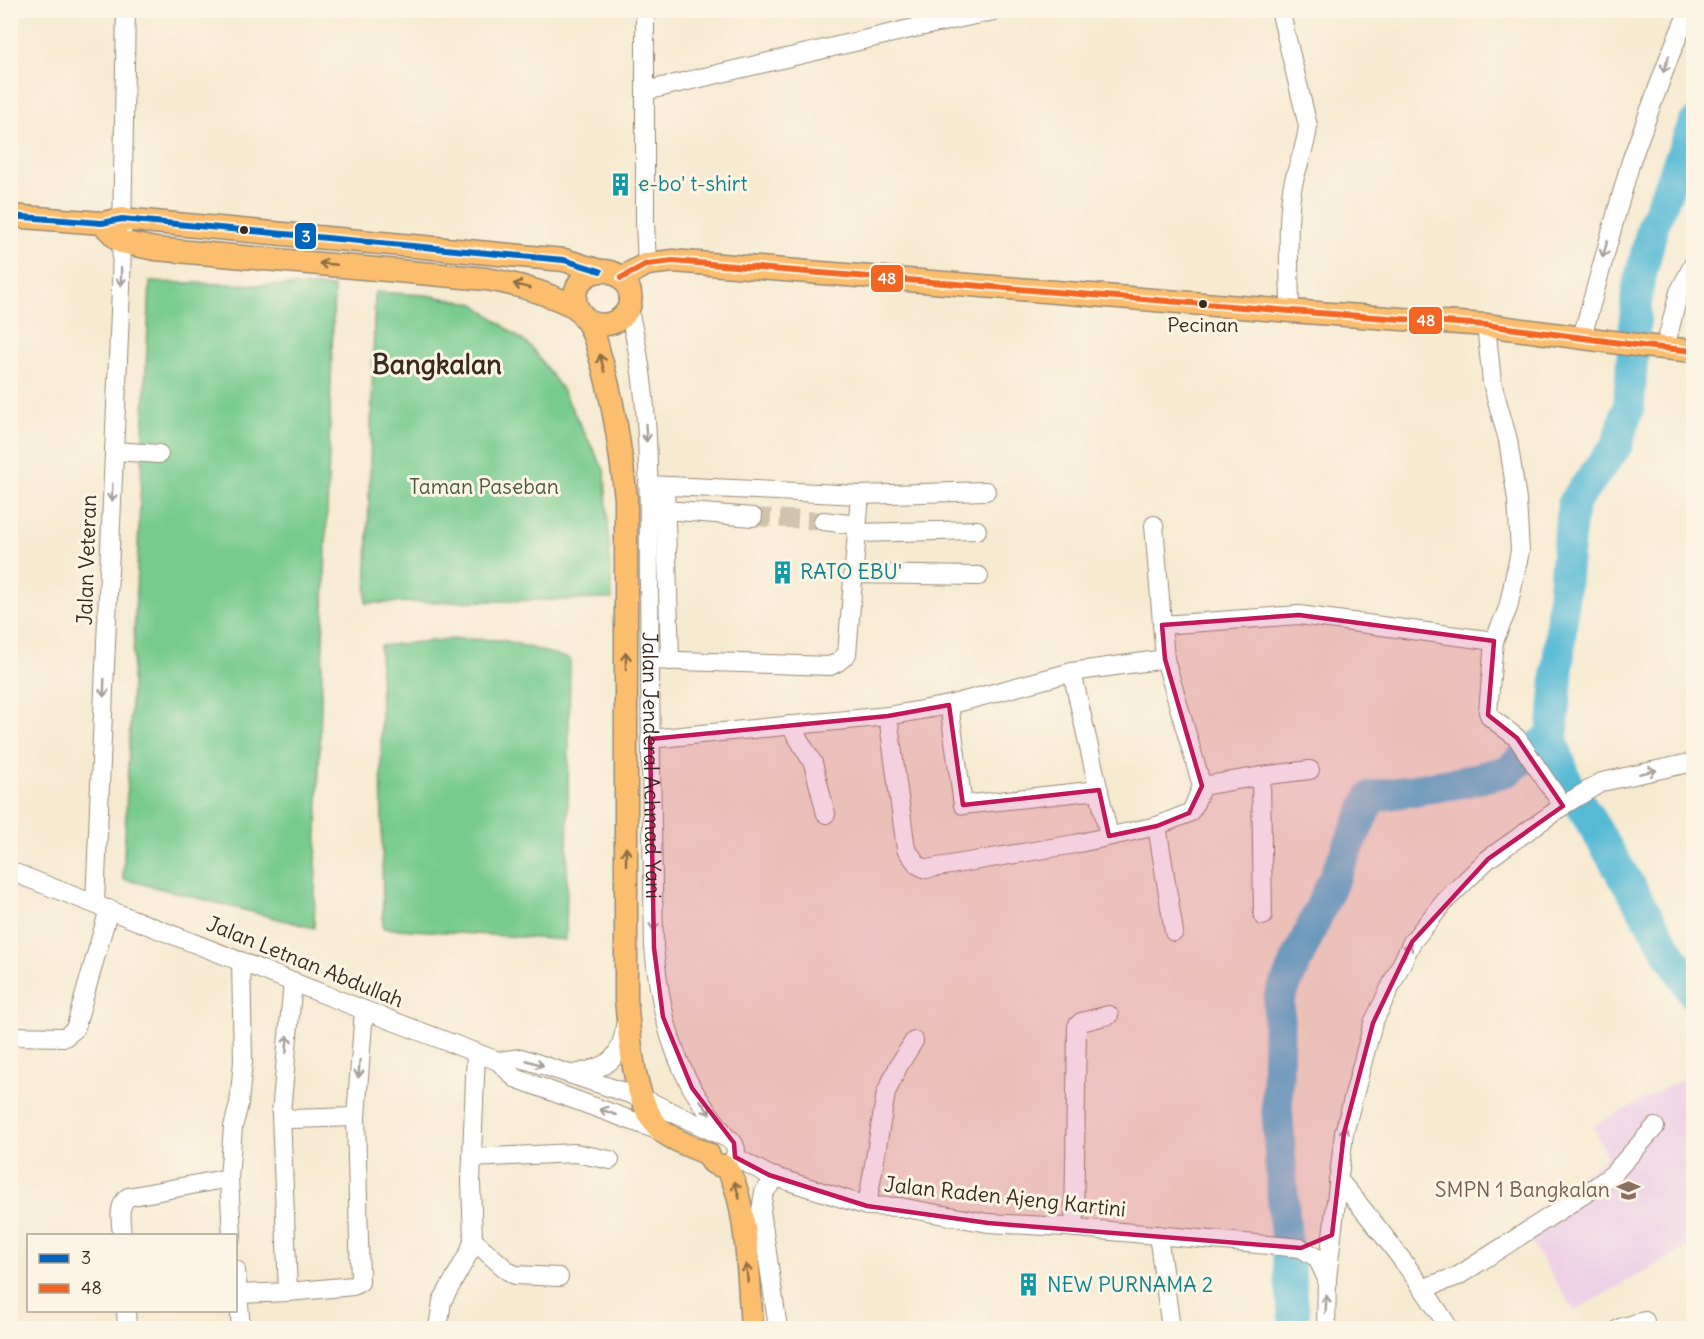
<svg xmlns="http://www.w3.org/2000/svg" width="1704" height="1339" font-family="Delius,sans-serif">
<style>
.built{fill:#eed0e7}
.green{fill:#77cb8f;stroke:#597a56;stroke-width:1.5}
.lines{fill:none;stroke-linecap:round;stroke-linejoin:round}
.river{stroke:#56bad5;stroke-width:32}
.minor-tunnel{stroke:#d1c4ad;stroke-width:18;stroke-dasharray:18 9;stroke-linecap:butt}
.minor-casing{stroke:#988a78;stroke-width:20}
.major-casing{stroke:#988a78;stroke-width:25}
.minor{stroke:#fff;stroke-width:18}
.major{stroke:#fabe6e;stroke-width:22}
.bus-1-casing{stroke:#fcf5e5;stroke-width:10}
.bus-2-casing{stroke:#fcf5e5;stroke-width:10}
.bus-1{stroke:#0065bd;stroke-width:6}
.bus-2{stroke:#f26522;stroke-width:6}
.oneway{stroke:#a79f9a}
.oneway2{stroke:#916d42}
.marked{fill:#c2185b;fill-opacity:0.2;stroke:#c2185b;stroke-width:4.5;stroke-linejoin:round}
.bus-dot{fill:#3b2a1e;stroke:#fcf5e5;stroke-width:2}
.labels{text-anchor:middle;stroke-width:6;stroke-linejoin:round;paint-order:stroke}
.bus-label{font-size:20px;fill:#3b2a1e;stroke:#fcf5e5}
.culture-label{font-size:21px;fill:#0d838f;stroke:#fcf5e5;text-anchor:start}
.park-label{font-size:21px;fill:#4d5a40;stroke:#fcf5e5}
.street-label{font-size:21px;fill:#3b2a1e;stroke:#fcf5e5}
.education-label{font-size:21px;fill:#785e54;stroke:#fcf5e5;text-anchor:end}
.district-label{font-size:27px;font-weight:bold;fill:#3b2a1e;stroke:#fcf5e5}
.line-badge{stroke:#fcf5e5;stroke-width:2}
.badge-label{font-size:16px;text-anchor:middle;font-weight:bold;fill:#fff}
</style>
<rect width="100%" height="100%" fill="#fcf5e5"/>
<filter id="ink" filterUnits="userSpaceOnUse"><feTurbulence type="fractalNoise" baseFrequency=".0167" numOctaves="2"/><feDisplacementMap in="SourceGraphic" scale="12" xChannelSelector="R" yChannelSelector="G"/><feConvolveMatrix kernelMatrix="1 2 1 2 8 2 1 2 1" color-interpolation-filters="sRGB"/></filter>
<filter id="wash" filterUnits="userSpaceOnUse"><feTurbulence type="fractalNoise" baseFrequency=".008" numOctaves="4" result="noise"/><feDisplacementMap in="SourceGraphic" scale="24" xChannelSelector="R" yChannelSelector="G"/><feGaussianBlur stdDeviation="1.35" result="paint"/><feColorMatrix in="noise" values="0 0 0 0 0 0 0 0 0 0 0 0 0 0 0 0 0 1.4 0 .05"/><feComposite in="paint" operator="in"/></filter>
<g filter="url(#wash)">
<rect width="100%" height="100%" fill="#f6ead1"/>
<path class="built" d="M1693,1074v170l-119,67 -54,-87 87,-67 -14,-31z"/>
<path class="green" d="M150,282l184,5 -20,641 -191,-49z
M375,292l51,3 49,9 56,43 30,41 44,84 7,127 -246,4z
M455,639l48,1 67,19 -4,281 -183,-12 -3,-282z"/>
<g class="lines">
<path class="river" d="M1694,124l-41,101 -16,66 -8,114 -12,40 -44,58 -7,61 -14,176 14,40 128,214
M1295,1328l-11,-112 -7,-108 2,-109 92,-202 92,-15 44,-11 40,-31h5"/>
</g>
</g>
<g filter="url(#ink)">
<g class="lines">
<path class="minor-tunnel" d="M753,517l70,4"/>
<defs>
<g id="minor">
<path d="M645,10v212l2,42"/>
<path d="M1280,10l28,116c-2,23 -12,42 -16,63 -6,40 -2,82 -2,122"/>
<path d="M645,91l265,-62 88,-19"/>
<path id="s1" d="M628,308c25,91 20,188 21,281 1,120 3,239 5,359 5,49 13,96 38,140 10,17 23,33 35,50"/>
<path d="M1486,325l6,58 16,57 9,60 3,51 -12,57 -14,33 -6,71 2,5 27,21 46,68"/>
<path d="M1582,337l49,-176 39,-106 19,-45"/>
<path d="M1665,348l14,-56 15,-29"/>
<path d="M114,451l45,3"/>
<path d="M648,485l212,10 -13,159 -9,8 -8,4 -180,-6"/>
<path d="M665,486l5,175"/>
<path d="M860,495l126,-4"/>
<path d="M665,510l88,7"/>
<path d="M823,521l34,4"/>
<path d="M1154,525l11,134 37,127"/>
<path d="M857,533l120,-3"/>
<path d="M853,574l126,2"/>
<path d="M1162,625l137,-10 195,26"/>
<path d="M1072,672l37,164"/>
<path d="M949,705l14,100 136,-15"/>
<path d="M888,716l18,133 12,16 8,4 149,-25 82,-18 32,-13 4,-5 9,-22 59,-10 49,-6"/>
<path d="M790,725l23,38 13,51"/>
<path d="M650,739l238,-23 61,-11 123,-33 93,-13"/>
<path d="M1261,776l2,140"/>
<path d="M1157,826l17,106"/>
<path d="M10,871l354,139 134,51 23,-3 121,40 89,42c7,8 6,15 0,23l-7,3"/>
<path d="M95,903l26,-615 5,-278"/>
<path d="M293,981l-12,132 10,6 65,-2 8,-107"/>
<path d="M10,1036l55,1 10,-8 34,-120"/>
<path d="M498,1061l17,17 148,54"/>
<path d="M573,1074c33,-6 49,-13 52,-49"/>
<path d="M281,1113l7,179 65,-6 7,-4 -4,-165"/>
<path d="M735,1157l34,18 98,31 33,1 88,16 78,4 235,21 16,10 10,21"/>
<path d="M472,1158l103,-5 35,7"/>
<path d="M777,1177l-13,15 -3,19 17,117"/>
<path d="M229,1178l3,58"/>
<path d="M1338,1179c40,48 78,96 111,149"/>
<path d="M867,1206l19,-113 13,-28 15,-24"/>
<path d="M1074,1228l3,-202 4,-4 28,-7"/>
<path d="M1158,1235l13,93"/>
<path d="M122,1236c-1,-14 -5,-30 6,-39l101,-19 4,-51 6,-23 4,-43 -2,-100"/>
<path d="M473,1240l35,31 7,4 44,2"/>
<path d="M236,1270l5,58"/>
<path d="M1424,1288l34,-12 139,-90 16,-12 42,-47"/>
<path d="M238,1294l50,-2"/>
<path d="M126,1310l1,18"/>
<path d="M438,1328l4,-27 28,-50 3,-11 -2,-58 5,-130"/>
<path d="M1326,1328l1,-49 17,-146 29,-110 39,-81 33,-41 43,-42 79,-56 35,-21 92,-20"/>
<path d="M1620,1328l25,-7"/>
</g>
<path id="major" d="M10,216l92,7 20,-4 442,41 36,11
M102,223l19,19 34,7 331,30c32,5 61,14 90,28
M621,278l26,-14 26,-3 617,50 196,14 157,21 51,5
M587,321c31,15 59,-20 34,-43 -18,-16 -47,-3 -46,21 0,11 8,15 13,24 5,9 9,20 11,30 15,47 21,96 27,145v501c4,38 6,105 36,132 10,9 33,17 46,23 3,9 7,11 16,12 24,23 25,126 28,162"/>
</defs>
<use href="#minor" class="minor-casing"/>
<use href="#major" class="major-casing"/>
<use href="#minor" class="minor"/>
<use href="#major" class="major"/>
<defs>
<path id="bus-1" d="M10,216l92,7 20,-4 442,41 36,11"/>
<path id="bus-2" d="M621,278l26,-14 26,-3 617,50 196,14 157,21 51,5"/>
</defs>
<use href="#bus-1" class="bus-1-casing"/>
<use href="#bus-2" class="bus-2-casing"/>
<use href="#bus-1" class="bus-1"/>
<use href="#bus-2" class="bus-2"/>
</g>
<defs><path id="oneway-shaft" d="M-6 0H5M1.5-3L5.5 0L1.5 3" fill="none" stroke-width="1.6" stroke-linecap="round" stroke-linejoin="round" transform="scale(1.5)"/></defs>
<g class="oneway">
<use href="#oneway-shaft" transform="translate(1666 64) rotate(110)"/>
<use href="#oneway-shaft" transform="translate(1605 249) rotate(106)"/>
<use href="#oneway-shaft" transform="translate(121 277) rotate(91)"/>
<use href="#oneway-shaft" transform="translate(646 433) rotate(87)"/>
<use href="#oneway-shaft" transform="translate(112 493) rotate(92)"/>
<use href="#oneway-shaft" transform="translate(104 688) rotate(92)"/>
<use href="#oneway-shaft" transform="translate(1648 772) rotate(-12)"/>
<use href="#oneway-shaft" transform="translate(654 922) rotate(89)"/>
<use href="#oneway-shaft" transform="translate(1407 951) rotate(-65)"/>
<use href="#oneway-shaft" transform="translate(287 1044) rotate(-85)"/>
<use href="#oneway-shaft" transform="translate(535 1063) rotate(17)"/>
<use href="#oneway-shaft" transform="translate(359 1069) rotate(94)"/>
<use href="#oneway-shaft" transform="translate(705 1107) rotate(55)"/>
<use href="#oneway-shaft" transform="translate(608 1112) rotate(-160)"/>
<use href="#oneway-shaft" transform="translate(1344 1135) rotate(-80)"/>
<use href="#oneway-shaft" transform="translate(1326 1304) rotate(-87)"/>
</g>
<g class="oneway2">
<use href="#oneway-shaft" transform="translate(328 264) rotate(-175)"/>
<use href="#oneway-shaft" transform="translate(522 286) rotate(-165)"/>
<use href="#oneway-shaft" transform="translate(602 363) rotate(-105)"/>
<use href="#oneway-shaft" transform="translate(626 661) rotate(-90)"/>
<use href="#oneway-shaft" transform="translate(626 856) rotate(-90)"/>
<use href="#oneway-shaft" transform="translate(737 1190) rotate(-106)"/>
<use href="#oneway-shaft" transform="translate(747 1273) rotate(-95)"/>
</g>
</g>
<path class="marked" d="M1299,615l195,26 -6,74 29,23 46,68 -75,53 -76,83 -39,81 -29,110 -12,102 -31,13 -313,-25 -121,-17 -98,-31 -34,-18 -1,-14 -42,-55 -29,-71 -9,-69 -4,-209 238,-23 61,-11 14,100 136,-15 10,46 48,-10 32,-13 13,-27 -37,-127 -3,-34z"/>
<defs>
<symbol id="building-bare" viewBox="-9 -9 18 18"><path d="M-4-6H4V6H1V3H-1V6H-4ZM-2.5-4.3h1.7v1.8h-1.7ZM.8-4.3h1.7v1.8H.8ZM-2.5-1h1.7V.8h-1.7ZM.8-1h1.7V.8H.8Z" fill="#0f9aa8" stroke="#fcf5e5" stroke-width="2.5" paint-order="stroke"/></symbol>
<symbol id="school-bare" viewBox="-9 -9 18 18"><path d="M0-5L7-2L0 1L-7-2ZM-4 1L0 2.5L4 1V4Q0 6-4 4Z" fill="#8d6e63" stroke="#fcf5e5" stroke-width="2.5" paint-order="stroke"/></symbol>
</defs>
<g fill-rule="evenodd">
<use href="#building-bare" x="604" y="168" width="33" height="33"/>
<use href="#building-bare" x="766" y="556" width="33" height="33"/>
<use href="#school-bare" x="1612" y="1174" width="33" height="33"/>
<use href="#building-bare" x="1012" y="1268" width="33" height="33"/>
</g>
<g class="bus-dot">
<circle cx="244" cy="230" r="5"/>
<circle cx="1203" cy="304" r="5"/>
</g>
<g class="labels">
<g class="bus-label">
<text x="1203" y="332">Pecinan</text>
</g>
<g class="culture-label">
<text x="638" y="191">e-bo' t-shirt</text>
<text x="800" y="579">RATO EBU'</text>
<text x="1047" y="1292">NEW PURNAMA 2</text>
</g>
<g class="park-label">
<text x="484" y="494">Taman Paseban</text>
</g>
<g class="street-label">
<text transform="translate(87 560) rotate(-88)" y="7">Jalan Veteran</text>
<text dy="7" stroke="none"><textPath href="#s1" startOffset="459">Jalan Jenderal Achmad Yani</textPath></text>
<text transform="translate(305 962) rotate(22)" y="7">Jalan Letnan Abdullah</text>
<text transform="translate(1005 1197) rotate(6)" y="7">Jalan Raden Ajeng Kartini</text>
</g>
<g class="education-label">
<text x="1610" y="1197">SMPN 1 Bangkalan</text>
</g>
<g class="district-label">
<text x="437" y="374">Bangkalan</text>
</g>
</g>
<g class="line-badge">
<rect x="294" y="222" width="23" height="28" rx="6" fill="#0065bd"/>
<rect x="870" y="264" width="34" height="29" rx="6" fill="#f26522"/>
<rect x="1408" y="306" width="35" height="29" rx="6" fill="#f26522"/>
</g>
<g class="badge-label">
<text x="306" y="242">3</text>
<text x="887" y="284">48</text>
<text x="1426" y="326">48</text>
</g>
<rect width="1704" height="1339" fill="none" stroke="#fcf5e5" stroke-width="36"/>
<rect x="27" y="1234" width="210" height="78" fill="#fcf5e5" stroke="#afa495" stroke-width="1.5"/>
<rect x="39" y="1254" width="30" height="9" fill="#0065bd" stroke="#afa495" stroke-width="1.5"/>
<text x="81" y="1264" font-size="18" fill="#3b2a1e">3</text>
<rect x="39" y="1284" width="30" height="9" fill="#f26522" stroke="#afa495" stroke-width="1.5"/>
<text x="81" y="1294" font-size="18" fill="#3b2a1e">48</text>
</svg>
